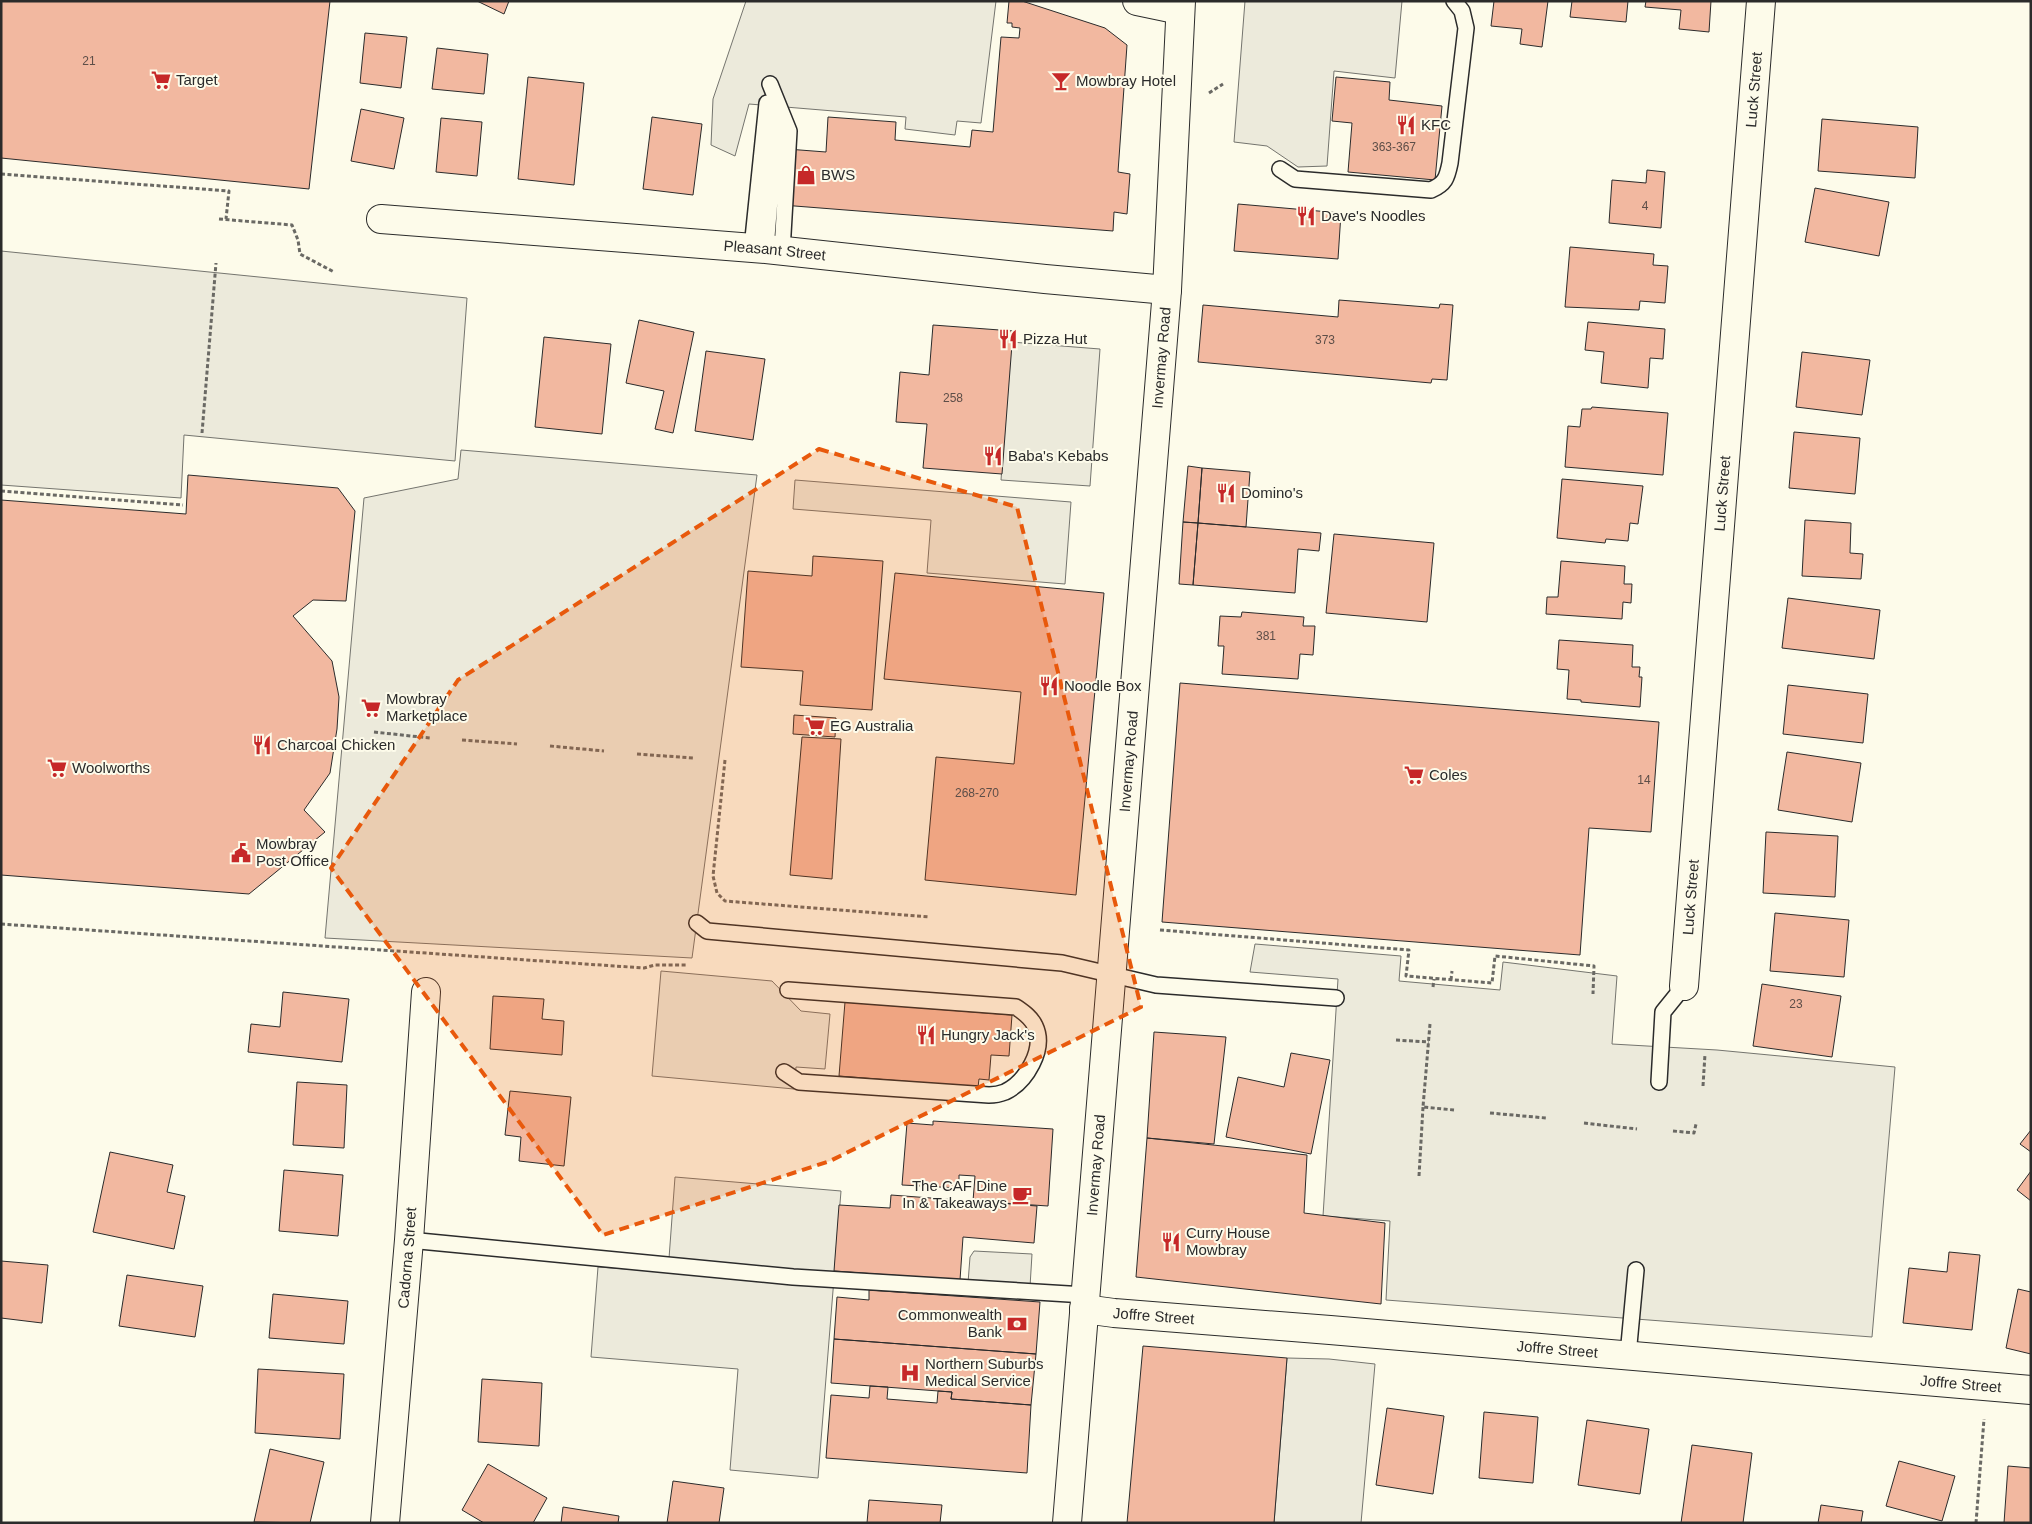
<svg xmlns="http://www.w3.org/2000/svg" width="2032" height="1524" font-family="Arial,sans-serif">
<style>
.parking{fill:#eceadb;stroke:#74746e}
.building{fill:#f2b8a0;stroke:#2b2b2b}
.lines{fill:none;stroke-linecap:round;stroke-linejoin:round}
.lane-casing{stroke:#2b2b2b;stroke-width:18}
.street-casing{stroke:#2b2b2b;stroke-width:30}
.secondary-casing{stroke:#2b2b2b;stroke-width:30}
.path{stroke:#6a6964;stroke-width:3;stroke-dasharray:4 2.5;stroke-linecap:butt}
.lane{stroke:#fdfbea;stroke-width:15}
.street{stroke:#fdfbea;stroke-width:28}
.secondary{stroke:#fdfbea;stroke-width:28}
.marked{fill:#e8590c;fill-opacity:0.2;stroke:#e8590c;stroke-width:4;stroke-dasharray:10 6;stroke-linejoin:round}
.labels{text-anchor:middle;stroke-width:4;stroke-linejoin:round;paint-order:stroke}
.number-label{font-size:12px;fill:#5d4e48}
.poi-label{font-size:15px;fill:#2b2b2b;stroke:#fdfbea;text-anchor:start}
.street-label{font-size:15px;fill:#2b2b2b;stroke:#fdfbea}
</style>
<rect width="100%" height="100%" fill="#fdfbea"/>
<path class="parking" d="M746,1h250l-15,122 -24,-2 -2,14 -50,-6 1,-12 -157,-13 -14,52 -24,-11 2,-46z
M1245,1h157l-7,77 -61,-7 -7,95 -29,1 -31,-21 -33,-4z
M1,251l466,47 -12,163 -271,-26 -3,63 -180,-13z
M1011,342l89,7 -10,137 -89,-6z
M461,450l296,25 -65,483 -367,-20 39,-440 94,-19z
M795,480l276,22 -6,82 -138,-11 4,-53 -138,-11z
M1255,944l146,12 -2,25 101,9 3,-28 114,14 -5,68 105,6 178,17 -23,270 -486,-37 4,-79 -67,-5 15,-237 -88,-7z
M661,971l111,10 29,30 29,3 -5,55 -29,-2 -2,22 -142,-13z
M675,1177l166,14 -23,287 -88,-8 8,-101 -147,-12 7,-90 70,5z
M974,1251l58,3 -2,33 -62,-4 2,-26z
M1287,1358l42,1 46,5 -14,159h-87z"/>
<path class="building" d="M1,1h329l-21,188 -308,-31z
M477,1h32l-5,13z
M1009,1h13l83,27 22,17 -9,127 12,2 -3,40 -13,-2 -1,19 -331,-26 5,-56 39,3 2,-35 68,5 -1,18 75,7 2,-17 21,2 8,-95 18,1 1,-10 -8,-1v-4h-5z
M1494,1h54l-6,46 -22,-3 2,-15 -31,-3z
M1572,1h56l-2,21 -56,-5z
M1646,1h65l-2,31 -30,-3 2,-19 -36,-3z
M365,33l42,4 -6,51 -41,-5z
M437,48l51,6 -4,40 -52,-5z
M528,77l56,6 -10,102 -56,-6z
M1336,77l54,5 -1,18 53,6 -7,74 -87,-8 4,-49 -20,-2z
M361,109l43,9 -10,51 -43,-8z
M652,117l50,7 -9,71 -50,-6z
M441,118l41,4 -5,54 -41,-4z
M1822,119l96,8 -3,51 -97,-7z
M1647,170l18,2 -4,56 -52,-5 3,-43 34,3z
M1815,188l74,14 -10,54 -74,-14z
M1238,204l103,9 -3,46 -104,-8z
M1570,247l84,7 -1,11 15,1 -3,37 -25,-2 -1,9 -74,-3z
M1339,300l100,8 1,-4 13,1 -6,75 -15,-1 -1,4 -233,-21 5,-57 135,12z
M639,320l55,12 -21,101 -18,-4 9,-38 -38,-8z
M1588,322l77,7 -2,30 -13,-1 -2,30 -47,-5 3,-31 -19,-2z
M933,325l80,6 -11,143 -79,-6 4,-44 -31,-2 4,-50 29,3z
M544,337l67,7 -9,90 -67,-7z
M706,351l59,8 -12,81 -58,-9z
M1802,352l68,8 -8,55 -66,-8z
M1592,407l76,6 -5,62 -98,-8 3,-41 12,1 2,-18h9z
M1794,432l66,6 -5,56 -66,-6z
M1188,466l14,2 -4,55 -15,-1z
M1202,468l48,4 -4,55 -48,-4z
M188,475l150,13 17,23 -9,90 -33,-1 -20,16 39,45 7,36 -2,32 -7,44 -26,37 21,22 -76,62 -248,-19v-375l185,14z
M1562,479l81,7 -5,38 -8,-1 -2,18 -22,-2 -1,4 -48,-5z
M1805,520l46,3 -1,30 13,1 -2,25 -59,-3z
M1183,522l15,1 -5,62 -14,-1z
M1198,523l123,10 -2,18 -21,-2 -3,44 -102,-8z
M1334,534l100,9 -7,79 -101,-9z
M813,556l70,5 -11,149 -72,-5 3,-34 -62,-4 7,-96 64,5z
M1561,561l64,5 -1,18h8l-1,19 -8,-1 -1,17 -76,-5 1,-17h11z
M895,573l209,20 -28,302 -151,-15 11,-123 78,7 7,-72 -137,-13z
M1788,598l92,12 -6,49 -92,-11z
M1242,612l62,5 -1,9h12l-2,29 -13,-1 -2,25 -76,-5 2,-28h-6l2,-30 21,1z
M1559,640l74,5 -1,22h8l-1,10h3l-2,30 -59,-5v-2l-14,-1 2,-29 -12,-1z
M1180,683l479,39 -8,110 -62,-4 -9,127 -418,-33z
M1788,685l80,9 -5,49 -80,-9z
M794,715l42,3 -1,19 -42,-3z
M802,737l39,2 -9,140 -42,-4z
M1787,752l74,11 -9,59 -74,-12z
M1766,832l72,4 -3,61 -72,-4z
M1775,913l74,7 -5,57 -74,-6z
M1762,984l79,12 -9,61 -79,-11z
M283,992l66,7 -7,63 -94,-10 3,-28 29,3z
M493,996l51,3 -2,20 22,2 -2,34 -72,-6z
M845,1002l167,13 -3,41 -18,-1 -2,25 -10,-1 -1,8 -139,-11z
M1154,1032l72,5 -12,107 -67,-6z
M1291,1053l39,7 -19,94 -85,-17 12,-60 46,10z
M297,1082l50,3 -3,63 -51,-3z
M510,1091l61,6 -7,69 -45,-5 2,-24 -16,-2z
M933,1121l120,8 -5,77 -75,-5 2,-25 -16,-1v13l-57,-3 5,-62 26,2z
M2031,1130v22l-11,-8z
M1147,1138l160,17 -3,58 81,10 -4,81 -245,-27z
M110,1152l63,13 -6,27 18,4 -11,53 -81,-17z
M284,1170l59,5 -5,61 -59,-5z
M2031,1171v30l-14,-11z
M891,1195l146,11 -3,37 -71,-6 -3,43 -126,-9 5,-66 51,3z
M1949,1252l31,3 -8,75 -69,-7 6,-55 38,4z
M1,1261l47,4 -6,58 -41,-5z
M127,1275l76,11 -8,51 -76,-11z
M2018,1289l13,3v62l-25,-6z
M869,1290l171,12 -4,52 -202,-15 3,-42 32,3z
M273,1294l75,7 -4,43 -75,-6z
M834,1339l202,15 -5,51 -80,-6 1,-7 -121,-9z
M1143,1346l144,12 -13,165h-147z
M258,1369l86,5 -4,65 -85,-6z
M482,1379l60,4 -3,63 -61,-4z
M870,1386l18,1 -1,12 50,4 1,-12 14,1 -1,7 80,6 -4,68 -201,-15 5,-63 38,3z
M1387,1408l57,8 -11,78 -57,-9z
M1484,1412l54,5 -5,66 -54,-5z
M1587,1420l62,9 -9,65 -62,-9z
M1692,1445l60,8 -9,70h-62z
M270,1449l54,13 -14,61 -56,-1z
M1899,1461l56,15 -13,45 -56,-15z
M488,1464l59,34 -14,25h-49l-22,-13z
M2008,1466l23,2v55h-27z
M673,1481l51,7 -5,35h-52z
M869,1500l73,5 -2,18h-73z
M1821,1505l42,6 -2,12h-43z
M563,1507l56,9 -1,7h-57z"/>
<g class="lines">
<defs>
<path id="lane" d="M770,84l19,47 -7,120
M1280,169l15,10 136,11c14,-6 16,-12 19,-27l16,-135 -4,-17 -8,-10
M752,248l15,-145
M766,249l10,-122 -3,-22
M697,923l10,8 355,32 94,22 180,13
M784,1072l15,10 190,13c5,0 11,-1 16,-3 21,-10 41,-43 30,-66 -4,-9 -12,-14 -19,-19l-228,-17
M1659,1082l4,-70 21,-26
M409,1240l384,37 292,18
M1628,1355l8,-85"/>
<g id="street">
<path id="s1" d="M381,219l385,30 279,30 122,11"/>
<path id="s2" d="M1684,986l77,-985"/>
<path id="s3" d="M1084,1309l30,4 216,17 701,60"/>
<path id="s4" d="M385,1523l24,-283 17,-248"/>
</g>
<g id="secondary">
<path d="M1137,1l43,9"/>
<path id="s5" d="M1067,1523l100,-1233 14,-289"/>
</g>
</defs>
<use href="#lane" class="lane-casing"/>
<use href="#street" class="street-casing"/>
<use href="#secondary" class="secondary-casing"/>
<path class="path" d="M1209,93l14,-9
M1,174l228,17 -3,28
M219,219l73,6 6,15 2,14 34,18
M202,433l14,-170
M1,491l182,14
M374,732l56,6
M462,740l55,4
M550,746l54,5
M637,754l56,4
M725,760l-12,116 4,17 8,8 205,16
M1,924l643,44 11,-3h31
M1160,930l249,20 -3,26 86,7 3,-27 99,10 -1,28
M1451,980l1,-9
M1433,987l1,-8
M1430,1024l-7,83 31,3
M1396,1040l33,2
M1703,1086l2,-32
M1490,1113l56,5
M1584,1123l53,6
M1673,1131l21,2 2,-9
M1419,1176l4,-69
M1976,1523l8,-104"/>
<use href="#lane" class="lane"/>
<use href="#street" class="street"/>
<use href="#secondary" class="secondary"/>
</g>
<path class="marked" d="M819,449l198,58 124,500 -311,154 -227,74 -272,-367 127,-188z"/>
<defs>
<symbol id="supermarket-bare" viewBox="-9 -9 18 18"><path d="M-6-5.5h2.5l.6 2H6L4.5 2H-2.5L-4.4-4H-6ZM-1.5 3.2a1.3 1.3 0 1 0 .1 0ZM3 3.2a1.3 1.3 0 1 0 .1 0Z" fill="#c62828" stroke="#fdfbea" stroke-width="2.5" paint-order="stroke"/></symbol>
<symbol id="bar-bare" viewBox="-9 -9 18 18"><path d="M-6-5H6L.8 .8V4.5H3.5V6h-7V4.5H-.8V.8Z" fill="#c62828" stroke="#fdfbea" stroke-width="2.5" paint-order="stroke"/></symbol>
<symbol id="restaurant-bare" viewBox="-9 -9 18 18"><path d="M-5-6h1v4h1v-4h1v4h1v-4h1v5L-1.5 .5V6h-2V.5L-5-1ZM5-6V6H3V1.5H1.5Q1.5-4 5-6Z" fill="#c62828" stroke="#fdfbea" stroke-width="2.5" paint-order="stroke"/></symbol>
<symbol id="shop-bare" viewBox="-9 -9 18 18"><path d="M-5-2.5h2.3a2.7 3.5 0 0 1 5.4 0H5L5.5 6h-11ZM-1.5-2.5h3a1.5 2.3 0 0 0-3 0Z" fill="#c62828" stroke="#fdfbea" stroke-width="2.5" paint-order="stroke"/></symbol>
<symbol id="civic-bare" viewBox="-9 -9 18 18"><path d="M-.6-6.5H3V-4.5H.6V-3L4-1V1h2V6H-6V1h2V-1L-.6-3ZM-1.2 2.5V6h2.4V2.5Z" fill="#c62828" stroke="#fdfbea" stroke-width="2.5" paint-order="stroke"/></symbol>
<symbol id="cafe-bare" viewBox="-9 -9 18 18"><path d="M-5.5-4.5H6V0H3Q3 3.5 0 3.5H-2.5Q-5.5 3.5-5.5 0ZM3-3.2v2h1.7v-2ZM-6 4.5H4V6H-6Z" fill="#c62828" stroke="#fdfbea" stroke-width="2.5" paint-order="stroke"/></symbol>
<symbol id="bank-bare" viewBox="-9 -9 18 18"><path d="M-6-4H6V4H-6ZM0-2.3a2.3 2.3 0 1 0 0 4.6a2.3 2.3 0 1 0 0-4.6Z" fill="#c62828" stroke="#fdfbea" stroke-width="2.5" paint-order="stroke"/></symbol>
<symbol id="hospital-bare" viewBox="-9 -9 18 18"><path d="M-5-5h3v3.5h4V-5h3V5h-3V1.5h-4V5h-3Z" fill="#c62828" stroke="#fdfbea" stroke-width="2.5" paint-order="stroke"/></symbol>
</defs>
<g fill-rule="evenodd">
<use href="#supermarket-bare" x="147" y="66" width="28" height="28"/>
<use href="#bar-bare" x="1047" y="67" width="28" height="28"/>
<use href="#restaurant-bare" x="1392" y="111" width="28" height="28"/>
<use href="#shop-bare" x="792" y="161" width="28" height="28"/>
<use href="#restaurant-bare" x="1292" y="202" width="28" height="28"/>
<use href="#restaurant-bare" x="994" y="325" width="28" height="28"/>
<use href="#restaurant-bare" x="979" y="442" width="28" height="28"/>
<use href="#restaurant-bare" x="1212" y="479" width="28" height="28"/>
<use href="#restaurant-bare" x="1035" y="672" width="28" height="28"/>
<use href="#supermarket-bare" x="357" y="694" width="28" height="28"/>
<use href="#supermarket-bare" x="801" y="712" width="28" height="28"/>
<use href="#restaurant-bare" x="248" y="731" width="28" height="28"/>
<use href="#supermarket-bare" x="43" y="754" width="28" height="28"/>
<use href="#supermarket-bare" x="1400" y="761" width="28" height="28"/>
<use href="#civic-bare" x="227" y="839" width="28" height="28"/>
<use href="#restaurant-bare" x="912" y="1021" width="28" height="28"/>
<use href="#cafe-bare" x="1008" y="1181" width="28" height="28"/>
<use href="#restaurant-bare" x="1157" y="1228" width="28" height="28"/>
<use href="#bank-bare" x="1003" y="1310" width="28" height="28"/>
<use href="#hospital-bare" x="896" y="1359" width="28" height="28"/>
</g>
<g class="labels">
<g class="number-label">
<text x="89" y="65">21</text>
<text x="1394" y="151">363-367</text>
<text x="1645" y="210">4</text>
<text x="1325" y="344">373</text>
<text x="953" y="402">258</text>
<text x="1266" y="640">381</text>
<text x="1644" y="784">14</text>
<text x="977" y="797">268-270</text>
<text x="1796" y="1008">23</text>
</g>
<g class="poi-label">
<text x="176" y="85">Target</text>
<text x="1076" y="86">Mowbray Hotel</text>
<text x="1421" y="130">KFC</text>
<text x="821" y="180">BWS</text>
<text x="1321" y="221">Dave's Noodles</text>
<text x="1023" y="344">Pizza Hut</text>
<text x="1008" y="461">Baba's Kebabs</text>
<text x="1241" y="498">Domino's</text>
<text x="1064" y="691">Noodle Box</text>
<text x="386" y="704">Mowbray<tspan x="386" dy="17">Marketplace</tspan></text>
<text x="830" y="731">EG Australia</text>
<text x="277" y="750">Charcoal Chicken</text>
<text x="72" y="773">Woolworths</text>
<text x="1429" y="780">Coles</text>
<text x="256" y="849">Mowbray<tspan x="256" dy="17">Post Office</tspan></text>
<text x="941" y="1040">Hungry Jack's</text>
<text x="1007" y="1191" text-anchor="end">The CAF Dine<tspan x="1007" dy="17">In &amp; Takeaways</tspan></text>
<text x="1186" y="1238">Curry House<tspan x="1186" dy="17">Mowbray</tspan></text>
<text x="1002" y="1320" text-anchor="end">Commonwealth<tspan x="1002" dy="17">Bank</tspan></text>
<text x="925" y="1369">Northern Suburbs<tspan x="925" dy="17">Medical Service</tspan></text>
</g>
<g class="street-label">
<text dy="5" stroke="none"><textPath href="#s2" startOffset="899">Luck Street</textPath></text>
<text dy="5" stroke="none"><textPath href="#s1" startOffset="395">Pleasant Street</textPath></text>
<text dy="5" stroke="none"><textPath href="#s5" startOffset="1169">Invermay Road</textPath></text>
<text dy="5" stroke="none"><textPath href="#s2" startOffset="494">Luck Street</textPath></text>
<text dy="5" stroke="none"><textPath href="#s5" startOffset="764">Invermay Road</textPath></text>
<text dy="5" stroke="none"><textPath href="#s2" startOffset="89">Luck Street</textPath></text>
<text dy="5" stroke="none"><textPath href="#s5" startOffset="359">Invermay Road</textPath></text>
<text dy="5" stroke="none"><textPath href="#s4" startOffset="266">Cadorna Street</textPath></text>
<text dy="5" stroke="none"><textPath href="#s3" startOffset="70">Joffre Street</textPath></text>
<text dy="5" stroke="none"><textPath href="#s3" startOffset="475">Joffre Street</textPath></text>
<text dy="5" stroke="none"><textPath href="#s3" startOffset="880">Joffre Street</textPath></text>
</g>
</g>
<rect width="2032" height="1524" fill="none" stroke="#2b2b2b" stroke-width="5"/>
</svg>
